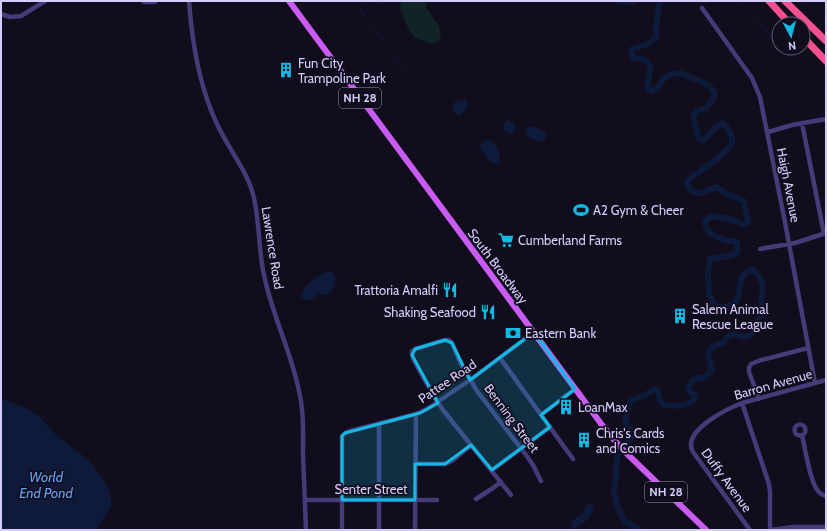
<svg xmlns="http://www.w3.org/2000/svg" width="827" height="531" font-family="Cabin,sans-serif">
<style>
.green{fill:#102426}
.water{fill:#0e1a3a}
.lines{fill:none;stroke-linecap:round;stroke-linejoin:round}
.stream{stroke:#0e1a3a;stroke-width:1}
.river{stroke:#0e1a3a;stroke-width:6}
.minor{stroke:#443b78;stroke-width:4.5}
.major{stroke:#c95bf3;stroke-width:6}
.highway{stroke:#f2508e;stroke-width:7}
.marked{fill:#11b9e3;fill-opacity:0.2;stroke:#11b9e3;stroke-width:3;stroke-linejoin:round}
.labels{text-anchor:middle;stroke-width:3.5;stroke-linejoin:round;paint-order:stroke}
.shield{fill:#110d1c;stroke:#9b93b8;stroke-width:1}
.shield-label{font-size:12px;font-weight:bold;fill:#d6ccfb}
.poi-label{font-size:13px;fill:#d6ccfb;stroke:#110d1c;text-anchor:start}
.street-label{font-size:13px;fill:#d6ccfb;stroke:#110d1c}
.water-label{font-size:14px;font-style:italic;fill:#62a2f3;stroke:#110d1c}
</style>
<rect width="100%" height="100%" fill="#110d1c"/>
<path class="green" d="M401,1h26l-1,6 13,19 2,12 -6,5h-6l-14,-5 -7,-10 -8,-19z"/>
<path class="water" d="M466,99l2,6 -2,5 -7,6 -4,-3 -3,-4c0,-9 6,-8 14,-10z
M507,120l6,2 3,5 -2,5 -3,2 -7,-3v-7z
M528,126c9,1 13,2 20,9l-5,6c-8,0 -16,-2 -18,-11z
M485,140h6c7,6 9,12 9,21l-3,3 -7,-2 -10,-14v-3z
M329,271l6,4c1,8 -1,18 -11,20 -9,-6 -9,12 -23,2 1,-11 18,-23 28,-26z
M1,398l16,7 10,3 12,8 19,21 10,6 2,3c5,4 12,8 17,13 9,9 28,33 24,46 -3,9 -10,17 -15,25h-95z
M591,504l3,4c-2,9 -12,18 -21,21l-2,-2c0,-10 8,-9 12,-15 2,-2 2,-4 3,-7z"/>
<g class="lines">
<path class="stream" d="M691,1l9,3 9,-2v-1
M740,1l39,43
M804,1l22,22
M366,4l5,-3 7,2 14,-2
M361,8l-1,1 51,71
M783,48l43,45"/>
<path class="river" d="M618,1h17
M640,530l-4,-3 -12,-6 -7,-16 -4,-16 2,-3 2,-30 14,-19v-4l-1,-4 -5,-7 3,-15 2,-5 4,-3 9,-3 12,-7 3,2 2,10 4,4 18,1 11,-5 3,-6 -5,-2 -3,-4 2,-6 6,-5h7l9,-8 -2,-9 -2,-6c3,-9 6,-10 15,-12l5,-7 6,-2 11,3 6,-2 5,-8 4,-12 3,-29 -4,-10 -7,-7c-2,1 -4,2 -6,3 -7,4 -6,21 -9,29l-9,6h-13l-6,-14 -1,-22 2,-12 22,-4 6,-3 -1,-10c-10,-1 -26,-4 -31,-15 -1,-2 0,-4 -1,-6l7,-5 22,4 9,5 5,-3 -4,-21 -18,-7 -9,-7 -17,6 -7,-1 -5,-6 -1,-5c10,-9 42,-27 45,-39 1,-6 -4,-14 -9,-19l-6,3 -14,15 -5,-4 -5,-20 4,-6 9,-3 5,-6 3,-5v-5l-5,-6 -6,-4 -23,-9 -8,1 -8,4 -6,9 -6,4 -4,-2v-7l3,-15c-5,-8 -8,-8 -17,-9l-3,-3 1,-6 16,-5 8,-7v-12l4,-24"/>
<path class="minor" d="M143,1l1,1h11
M189,1c3,42 10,85 28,123 11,24 29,45 36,70 7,26 5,55 11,81 8,40 27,76 35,116 5,21 4,42 4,63 1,26 2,51 3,76
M702,8l50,70 8,19 24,120 31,166
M1,14l9,3 11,-1 24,-15
M802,123l22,111
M768,132l24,-7 34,-6
M760,249l35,-6 31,-10
M500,358l73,101
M759,399l-10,-27v-4l2,-4 7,-3 50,-13
M742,403l27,81 1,8v38
M541,415l34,-26
M379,424v106
M794.5 430a5.5 5.5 0 1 1 11 0a5.5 5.5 0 1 1-11 0Z
M802,435c3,13 8,47 16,56 2,3 5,4 8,5
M415,464h30l7,-3 19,-16
M492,470l58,-43
M511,495l-68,-85 -7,-10 -23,-41 -1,-4v-4l3,-2 30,-9h4l3,3 9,21 16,27 49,64 7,10 8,16
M476,499l17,-11 8,-6
M305,500h132
M342,530v-94l3,-3 5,-2 66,-17 11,-5 43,-29 64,-48
M415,530l1,-116
M750,530l-57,-78c-12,-21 34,-43 49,-49l84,-23
M771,530l22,-3h33"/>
<path class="major" d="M289,1l313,424 19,23 85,82"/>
<path class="highway" d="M769,1l21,23
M785,1l41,40
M803,37l23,24"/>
</g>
<path class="marked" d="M534,332l41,57 -34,26 9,12 -58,43 -21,-25 -26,19h-30v36h-73v-64l3,-3 75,-20 18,-10 -26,-48 3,-6 30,-9 7,3 18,37z"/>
<defs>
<symbol id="building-bare" viewBox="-9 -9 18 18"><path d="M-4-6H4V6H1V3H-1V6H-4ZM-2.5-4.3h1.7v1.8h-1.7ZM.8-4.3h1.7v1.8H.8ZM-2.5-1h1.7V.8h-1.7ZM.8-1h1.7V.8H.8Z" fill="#11b9e3" stroke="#110d1c" stroke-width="2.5" paint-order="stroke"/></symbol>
<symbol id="stadium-bare" viewBox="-9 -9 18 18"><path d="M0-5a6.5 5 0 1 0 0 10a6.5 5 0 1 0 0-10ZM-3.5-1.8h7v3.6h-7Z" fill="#11b9e3" stroke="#110d1c" stroke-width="2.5" paint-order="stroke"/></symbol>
<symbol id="supermarket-bare" viewBox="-9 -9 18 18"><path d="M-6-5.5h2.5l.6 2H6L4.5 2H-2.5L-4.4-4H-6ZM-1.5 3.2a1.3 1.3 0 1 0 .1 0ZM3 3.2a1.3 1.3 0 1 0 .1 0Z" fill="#11b9e3" stroke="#110d1c" stroke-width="2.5" paint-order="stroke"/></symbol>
<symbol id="restaurant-bare" viewBox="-9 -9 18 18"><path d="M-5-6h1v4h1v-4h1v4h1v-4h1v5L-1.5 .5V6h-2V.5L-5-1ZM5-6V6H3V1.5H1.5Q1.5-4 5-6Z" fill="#11b9e3" stroke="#110d1c" stroke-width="2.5" paint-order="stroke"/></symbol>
<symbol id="bank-bare" viewBox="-9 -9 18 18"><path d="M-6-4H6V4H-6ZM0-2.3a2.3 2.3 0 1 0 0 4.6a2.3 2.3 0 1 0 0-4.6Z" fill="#11b9e3" stroke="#110d1c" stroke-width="2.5" paint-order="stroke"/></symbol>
</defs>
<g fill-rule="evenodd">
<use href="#building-bare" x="275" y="59" width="22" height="22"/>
<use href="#stadium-bare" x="570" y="199" width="22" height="22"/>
<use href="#supermarket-bare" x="495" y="229" width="22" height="22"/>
<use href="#restaurant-bare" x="439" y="279" width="22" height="22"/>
<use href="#restaurant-bare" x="477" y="301" width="22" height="22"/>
<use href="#building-bare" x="669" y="305" width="22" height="22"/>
<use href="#bank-bare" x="502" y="322" width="22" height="22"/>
<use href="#building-bare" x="555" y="396" width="22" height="22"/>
<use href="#building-bare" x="573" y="429" width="22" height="22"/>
</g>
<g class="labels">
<g class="shield">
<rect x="339" y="88" width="42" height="20" rx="3"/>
<rect x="645" y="482" width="42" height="20" rx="3"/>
</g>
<g class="shield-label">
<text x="360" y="102">NH 28</text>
<text x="666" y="496">NH 28</text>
</g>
<g class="poi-label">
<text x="298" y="68">Fun City<tspan x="298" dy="15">Trampoline Park</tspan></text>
<text x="593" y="215">A2 Gym &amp; Cheer</text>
<text x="518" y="245">Cumberland Farms</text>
<text x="438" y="295" text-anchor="end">Trattoria Amalfi</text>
<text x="692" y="314">Salem Animal<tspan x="692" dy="15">Rescue League</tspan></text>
<text x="476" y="317" text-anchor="end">Shaking Seafood</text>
<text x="525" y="338">Eastern Bank</text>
<text x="578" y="412">LoanMax</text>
<text x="596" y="438">Chris's Cards<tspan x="596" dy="15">and Comics</tspan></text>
</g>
<g class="street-label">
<text transform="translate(789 185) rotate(79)" y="5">Haigh Avenue</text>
<text transform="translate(273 248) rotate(81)" y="5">Lawrence Road</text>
<text transform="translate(498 266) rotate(53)" y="5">South Broadway</text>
<text transform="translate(447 381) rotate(-34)" y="5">Pattee Road</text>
<text transform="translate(773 384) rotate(-16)" y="5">Barron Avenue</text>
<text transform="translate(512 418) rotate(53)" y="5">Benning Street</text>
<text transform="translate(727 480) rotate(54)" y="5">Duffy Avenue</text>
<text x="371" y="494">Senter Street</text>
</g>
<g class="water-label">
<text x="46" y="482">World<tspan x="46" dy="16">End Pond</tspan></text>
</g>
</g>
<rect width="827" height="531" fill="none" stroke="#d6ccfb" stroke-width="4"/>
<g transform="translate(791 36) rotate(173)"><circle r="19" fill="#110d1c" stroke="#605975"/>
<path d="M0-3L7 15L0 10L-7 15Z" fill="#11b9e3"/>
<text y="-6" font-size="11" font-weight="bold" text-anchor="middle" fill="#d6ccfb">N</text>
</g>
</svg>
